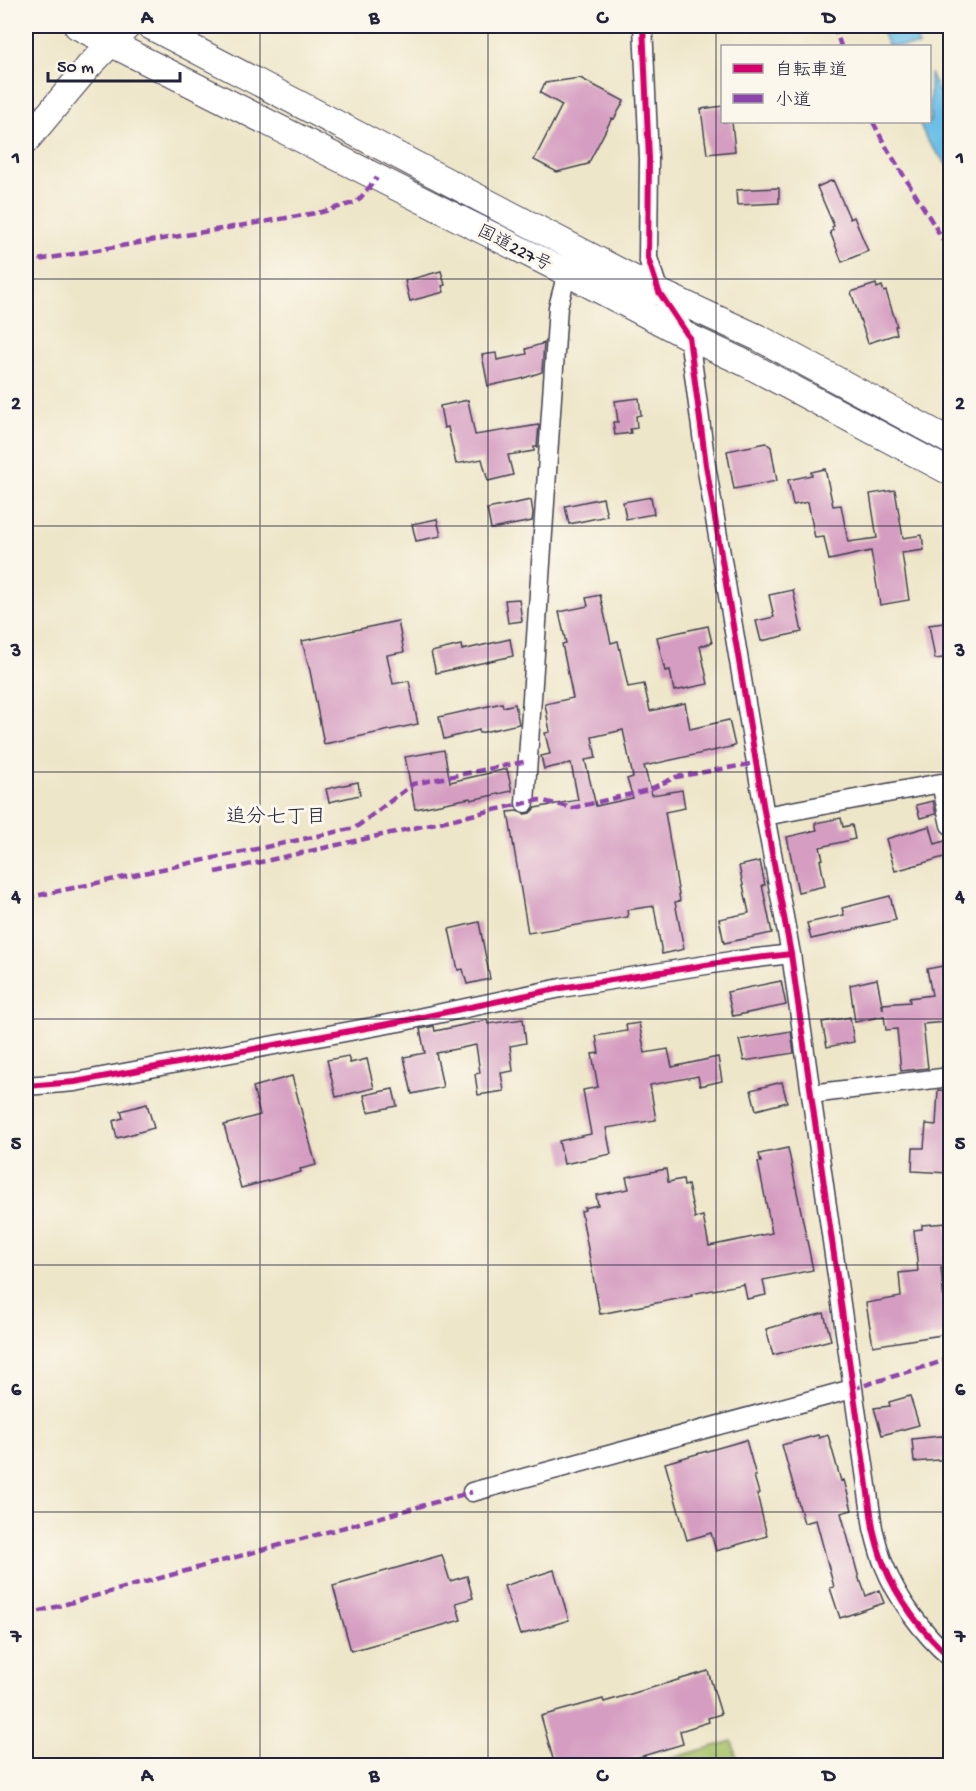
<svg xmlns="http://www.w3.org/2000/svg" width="976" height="1791" font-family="'Gochi Hand','Klee One',sans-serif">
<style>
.green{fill:#a6c168;stroke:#647252;stroke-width:1.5}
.water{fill:#6bbfe7;stroke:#467091;stroke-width:1.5}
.building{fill:#d59dc1;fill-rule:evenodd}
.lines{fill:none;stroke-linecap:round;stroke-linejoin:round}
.minor-casing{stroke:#413f50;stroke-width:21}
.highway-casing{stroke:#413f50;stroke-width:28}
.minor{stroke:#fff;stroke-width:18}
.highway{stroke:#fff;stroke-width:26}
.quiet{stroke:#8e44ad;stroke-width:4.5;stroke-dasharray:9 4.5;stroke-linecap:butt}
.cycleway-casing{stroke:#fbf7ec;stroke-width:10}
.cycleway{stroke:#d6006c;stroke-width:6}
.grid{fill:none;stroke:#22223b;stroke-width:1.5;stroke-opacity:0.55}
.labels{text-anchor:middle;stroke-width:6;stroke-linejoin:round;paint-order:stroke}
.street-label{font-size:18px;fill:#22223b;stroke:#fbf7ec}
.neighbourhood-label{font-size:20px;fill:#22223b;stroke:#fbf7ec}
.neatline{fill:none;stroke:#22223b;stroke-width:2}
.grid-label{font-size:20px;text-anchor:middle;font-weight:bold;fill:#22223b}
</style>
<rect width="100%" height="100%" fill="#fbf7ec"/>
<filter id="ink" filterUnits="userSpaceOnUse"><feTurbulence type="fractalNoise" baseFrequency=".0167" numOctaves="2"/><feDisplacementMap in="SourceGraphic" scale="12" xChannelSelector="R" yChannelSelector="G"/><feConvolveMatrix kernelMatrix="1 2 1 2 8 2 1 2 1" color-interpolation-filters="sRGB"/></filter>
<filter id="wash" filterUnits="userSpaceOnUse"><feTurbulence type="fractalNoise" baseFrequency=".008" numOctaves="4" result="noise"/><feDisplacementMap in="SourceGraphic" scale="24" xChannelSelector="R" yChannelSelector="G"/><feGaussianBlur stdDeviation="1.35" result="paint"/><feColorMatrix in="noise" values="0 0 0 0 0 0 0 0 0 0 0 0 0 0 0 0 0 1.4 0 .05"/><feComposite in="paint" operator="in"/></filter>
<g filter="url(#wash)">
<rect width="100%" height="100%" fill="#eee6c9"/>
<path class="green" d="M732,1741l7,24h-91z"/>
<path class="water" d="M880,26h32l7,20h-31z
M930,73l9,19 11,16v61l-23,-29 -8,-18h11z"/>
<g id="blocks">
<path class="building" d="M580,78l44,23 -10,18 -2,-1 -24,46 -31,8 -23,-12 28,-55 -22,-12 5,-10z
M723,106v16h9l3,29 -28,3 -6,-45z
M833,180l17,39 4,-2 14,34 -26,11 -12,-30 3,-2 -1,-3 2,-1 -17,-39z
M779,188v15l-42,2 -1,-15z
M441,271l4,14 -3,1 2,6 -34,9 -5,-20z
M876,284l1,4 5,-2 2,6 2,-1 11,35h-2l2,8 -29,9 -17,-51z
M544,343l-2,29 -21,7 -33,7 -6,-31 14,-2 1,7 30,-6 -1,-5z
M639,398l2,17 -5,1 1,12 -7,1 1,4 -16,2 -2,-13h5l-3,-21z
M468,400l7,35 64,-10 -2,22h-3v4l-26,4 5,20 -25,6 -6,-22 -26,5 -8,-37 -4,1 -4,-22z
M766,443l5,4 6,34 -43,8 -7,-38z
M825,469l8,37 8,-1 7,37 29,-4 -7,-44 25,-4 8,48 19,-3 2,15 -22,3 7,47 -29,5 -9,-54 -42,9 -5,-23 -9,1 -7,-36 -15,3 -5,-25 24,-5 -1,-3z
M651,497l3,17 -28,5 -3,-17z
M603,498l4,18 -38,8 -4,-18z
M531,500l2,13 -1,8 -41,8 -4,-20z
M437,519l4,17 -25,5 -4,-17z
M793,590l9,42 -41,9 -5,-20 18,-4 -5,-22z
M600,595l11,48 7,-2 10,46 16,-3 6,27 35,-8 5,26 39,-9 6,26 -91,20 8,29 30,-5 3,18 -20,4 15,89 -5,1 9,47 -8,2 -14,3 -8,-48 -27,4 1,7 -100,16 -20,-121 9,-1 8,3 5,-1 5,-5 43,-8 -7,-37 -27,6 -3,-13 9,-2 -5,-21 5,-1 -5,-28 28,-6 -11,-54 4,-1 -7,-31 29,-6 -2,-8zM623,730l10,47 -6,2 6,19 -37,8 -11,-46 11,-2 -4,-21z
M519,599l3,22 -14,2 -3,-23z
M398,621l6,31 -17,3 6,29 16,-3 9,43 -94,20 -14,-73 -8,-30z
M951,622v35l-16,2 -6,-34z
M708,626l4,17 -12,3 8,38 -34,7 -4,-21 -5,1 -8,-34z
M510,639l3,17 -77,17 -5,-21 30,-7 1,5z
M502,703l1,4 12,-3 4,20 -40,9v-3l-35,9 -5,-22z
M444,750l6,32 57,-13 5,22 -41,9 -1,-2 -55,11 -10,-52z
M358,782l2,13 -31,7 -3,-13z
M933,801l3,13 -16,4 -4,-13z
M841,818l2,9 9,-2 3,14 -35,8 3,12 -3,1 5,26 -27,6 -11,-55 30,-7 -2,-7z
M930,826l5,18 16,-5v16l-56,16 -9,-32z
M760,861l5,24h-3l10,48 -48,10 -5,-24 30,-6 -10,-47z
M890,896l6,24 -85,19 -4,-16 37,-8 -2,-7z
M479,922l11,57 -23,5 -4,-15 -5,1 -9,-41z
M948,965l3,15 -8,1 4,41 -24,2 5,44 -27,3 -4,-42 -11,1 -2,-14 -29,6 -5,-37 27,-6 6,31v-6l27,-2 -1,-4 23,-3 -5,-26z
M781,981l5,24 -53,11 -6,-24z
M850,1017l4,25 -27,5 -5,-25z
M523,1019l3,24 -16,3 3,25 -12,2 3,18 -26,4 -3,-21 5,-1 -4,-28 -40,8 7,34 -31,7 -8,-37 21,-4 -5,-24 14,-3 1,5 52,-11 1,4z
M639,1023l6,30 23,-4 4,18 46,-10 4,24 -22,5 -2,-10 -48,9 6,35 -50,8 5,26 -47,10 -5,-23 32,-7 -8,-44 15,-3 -6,-33 7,-1 -3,-17 31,-5 -1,-6z
M791,1031l3,22 -50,8 -5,-21z
M348,1056l2,7 17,-4 7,29 -38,9 -9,-37z
M292,1076l24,89 -16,4 1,3 -60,16 -17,-63 36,-10 -7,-28z
M782,1082l5,20 -31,8 -5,-20z
M393,1089l4,17 -29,6 -4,-17z
M938,1090l13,1 -2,82 -37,-2 1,-23h11l2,-24 10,1z
M147,1104l7,24 -37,10 -4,-17 10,-3 -2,-7z
M788,1148l25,122 -50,10 3,15 -19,4 -3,-15 -53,10 1,2 -92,18 -19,-103 4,-1 -1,-2 14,-3 -2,-10 33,-6 -3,-12 40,-8 2,13 15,-3 1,7 4,-1 7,33 8,-2 6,30 63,-13 -14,-71h3l-2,-8z
M947,1223l3,27 -5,1 1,17h-5l6,66 -74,12 -7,-43 35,-6 -2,-24 19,-2 -4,-41 8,-1v-4z
M824,1313l7,27 -58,15 -7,-26z
M910,1396l9,29 -37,10 -8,-27 16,-2 -1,-4z
M818,1435l1,3 9,-3 13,46 3,-1 8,30 -11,3 19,69h1l5,14 13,-6 5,13 -44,15 -10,-30 4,-1 -18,-67 -12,3 -22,-78z
M941,1436l10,1v22l-37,3 -2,-23z
M746,1440l10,36h-2l5,17 -2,1 10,42 -51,15 -5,-18 -24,7 -22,-77z
M442,1555l8,26 17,-5 6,22 -17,5 5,17 -110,31 -18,-65z
M554,1570l15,50 -49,15 -16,-49z
M708,1671l13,43 -13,4 1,4 -29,9 3,13 -74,22h-54l-14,-50 62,-17 1,3z"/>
</g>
</g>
<g filter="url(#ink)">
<use href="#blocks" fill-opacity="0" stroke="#413f50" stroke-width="1.5"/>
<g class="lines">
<defs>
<path id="minor" d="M643,26l6,133 -1,99 11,34 30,45 17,128 59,351 26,138 82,574c3,12 6,25 11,37 13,33 39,69 66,92
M525,803l33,-496 9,-34
M765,816l176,-33 9,42
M26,1086l49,-4 324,-60 162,-34 170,-27 60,-7
M811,1094l139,-17v-5
M472,1492l380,-103"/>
<path id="highway" d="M77,26l33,17 457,230 122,64 56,26 205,109
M150,26l509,266 100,46 191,103
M26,141l63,-75 39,-40"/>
</defs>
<use href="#minor" class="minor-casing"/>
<use href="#highway" class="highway-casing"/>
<use href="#minor" class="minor"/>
<use href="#highway" class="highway"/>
<path class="quiet" d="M834,26l7,20
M873,122l12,23 65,106
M26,262l296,-50 35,-10 20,-24
M216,872l323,-72 34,8 75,-18 28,-13 80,-14
M26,898l329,-70 58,-44 115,-23
M950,1077v-1
M852,1389l98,-30
M26,1615l446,-123"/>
<defs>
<path id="cycleway" d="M643,26l6,133 -1,99 11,34 30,45 17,128 59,351 26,138 82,574c3,12 6,25 11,37 13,33 39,69 66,92
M26,1086l49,-4 324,-60 162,-34 170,-27 60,-7"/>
</defs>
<use href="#cycleway" class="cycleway-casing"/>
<use href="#cycleway" class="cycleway"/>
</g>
</g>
<path class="grid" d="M260,26v1740M488,26v1740M716,26v1740M26,279h924M26,526h924M26,772h924M26,1019h924M26,1265h924M26,1512h924"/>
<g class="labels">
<g class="street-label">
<text transform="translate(515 247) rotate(27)" y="6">国道227号</text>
</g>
<g class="neighbourhood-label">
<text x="276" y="822">追分七丁目</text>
</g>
</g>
<rect width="976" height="1791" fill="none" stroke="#fbf7ec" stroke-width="66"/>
<rect x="721" y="45" width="210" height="78" fill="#fbf7ec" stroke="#a4a2a5" stroke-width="1.5"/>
<rect x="733" y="64" width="30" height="9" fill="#d6006c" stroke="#a4a2a5" stroke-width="1.5"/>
<text x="775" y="75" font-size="18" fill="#22223b">自転車道</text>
<rect x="733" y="94" width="30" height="9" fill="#8e44ad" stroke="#a4a2a5" stroke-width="1.5"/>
<text x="775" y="105" font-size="18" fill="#22223b">小道</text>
<path d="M48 72v9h132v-9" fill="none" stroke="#22223b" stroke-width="3"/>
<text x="57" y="72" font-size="18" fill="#22223b" stroke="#fbf7ec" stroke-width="4.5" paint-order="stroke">50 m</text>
<rect x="33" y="33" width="910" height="1725" class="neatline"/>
<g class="grid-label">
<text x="147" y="23">A</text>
<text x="374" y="23">B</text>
<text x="602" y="23">C</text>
<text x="829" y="23">D</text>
<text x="16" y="163">1</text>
<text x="960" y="163">1</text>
<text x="16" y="409">2</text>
<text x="960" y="409">2</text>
<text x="16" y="656">3</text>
<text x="960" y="656">3</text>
<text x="16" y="902">4</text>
<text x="960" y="902">4</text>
<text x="16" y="1149">5</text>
<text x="960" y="1149">5</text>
<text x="16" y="1395">6</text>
<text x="960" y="1395">6</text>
<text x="16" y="1642">7</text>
<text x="960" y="1642">7</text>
<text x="147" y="1781">A</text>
<text x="374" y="1781">B</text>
<text x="602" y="1781">C</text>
<text x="829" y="1781">D</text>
</g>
</svg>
